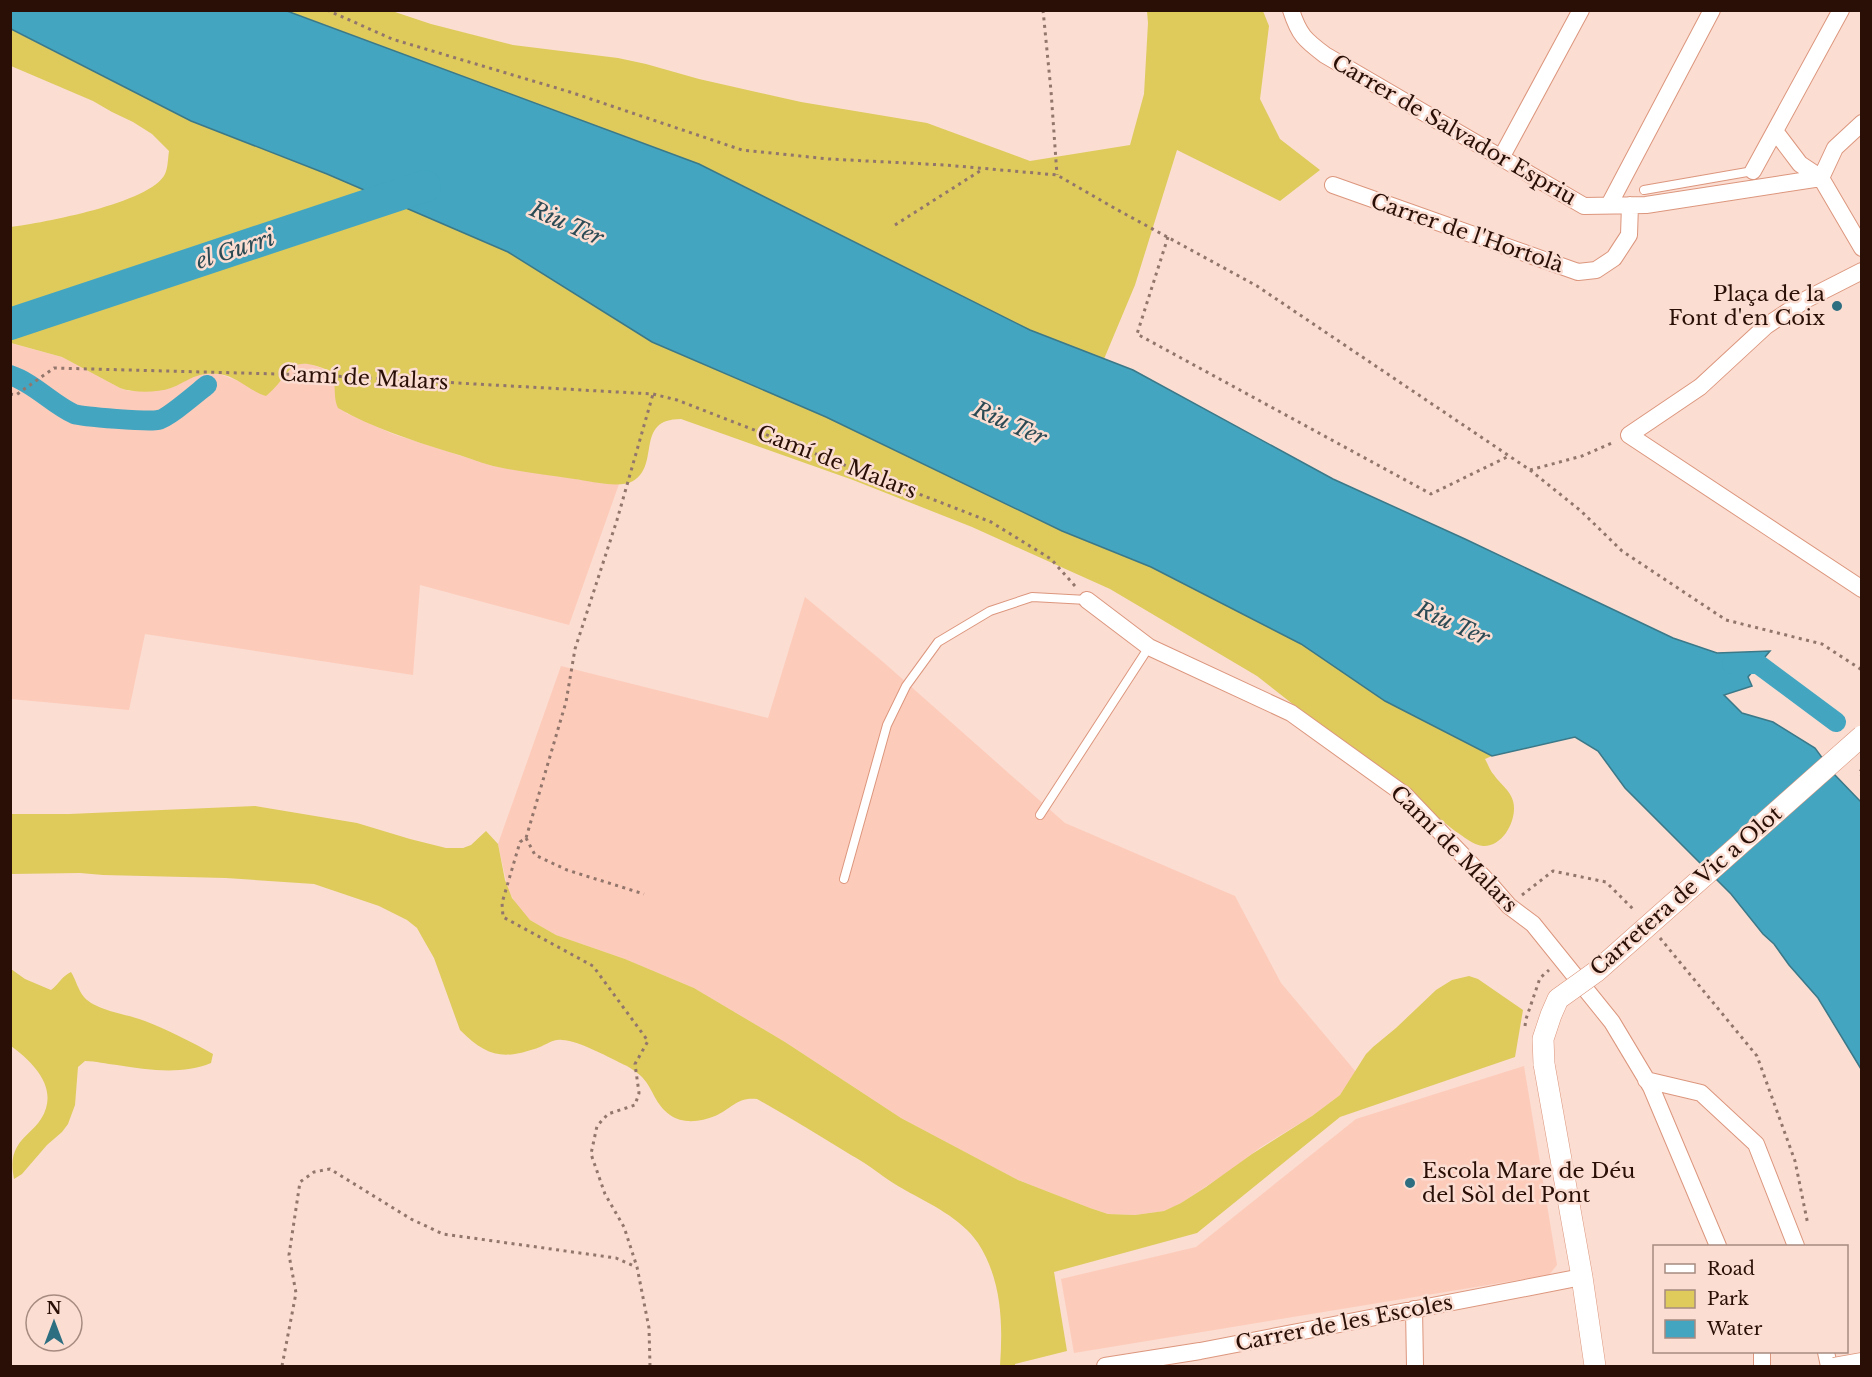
<svg xmlns="http://www.w3.org/2000/svg" width="1872" height="1377" font-family="'Libre Baskerville',serif">
<style>
.built{fill:#fdcbba}
.green{fill:#decb5c}
.water{fill:#43a5c0;stroke:#3b7888;stroke-width:1.5}
.lines{fill:none;stroke-linecap:round;stroke-linejoin:round}
.canal{stroke:#43a5c0;stroke-width:20}
.river{stroke:#43a5c0;stroke-width:32}
.service-casing{stroke:#dc967d;stroke-width:10}
.minor-casing{stroke:#dc967d;stroke-width:18}
.tertiary-casing{stroke:#dc967d;stroke-width:22}
.path{stroke:#92766c;stroke-width:3;stroke-dasharray:3 4.5;stroke-linecap:butt}
.service{stroke:#fff;stroke-width:8}
.minor{stroke:#fff;stroke-width:16}
.tertiary{stroke:#fff;stroke-width:21}
.minor-bridge-casing{stroke:#dc967d;stroke-width:18;stroke-linecap:butt}
.tertiary-bridge-casing{stroke:#dc967d;stroke-width:22;stroke-linecap:butt}
.minor-bridge{stroke:#fff;stroke-width:16}
.tertiary-bridge{stroke:#fff;stroke-width:21}
.poi-dot{fill:#2d6e81;stroke:#fbddd2;stroke-width:2}
.labels{text-anchor:middle;stroke-width:5;stroke-linejoin:round;paint-order:stroke}
.street-label{font-size:21px;fill:#290f06;stroke:#fbddd2}
.poi-label{font-size:21px;fill:#290f06;stroke:#fbddd2;text-anchor:end}
.water-label{font-size:22px;font-style:italic;fill:#2c4a54;stroke:#fbddd2}
</style>
<rect width="100%" height="100%" fill="#fbddd2"/>
<path class="built" d="M10,343l52,14 58,31 9,3h21l21,-3 27,-14h22l18,7 40,1 13,-14 9,-5 10,1 20,7 5,9v10l11,23 47,21 100,32 114,18h12l-50,141 -149,-40 -7,90 -268,-41 -16,76 -118,-11z
M805,597l77,64 183,162 170,73 46,87 75,89 -16,23 -28,21 -51,31 -33,25 -47,31 -17,8 -29,4 -27,-1 -18,-6 -72,-28 -117,-62 -116,-76 -91,-54 -69,-29 -69,-24 -26,-15 -13,-14 -9,-16 -10,-46 63,-178 207,52z
M1524,1066l33,199 -8,10 -475,78 -13,-74 135,-32 160,-128z"/>
<path class="green" d="M287,11h105l39,13 82,21 105,13 28,6 53,15 102,23 126,21 103,38 100,-16 14,-51 4,-71 -1,-12h116l6,15 -9,73 20,40 40,31 -40,31 -103,-51 -42,135 -31,74 -74,-29 -331,-166z
M10,29l181,92 136,53 181,78 144,90 174,75 236,114 89,36 150,77 84,57 107,55 -7,3c3,5 5,12 9,16 6,9 16,15 19,26 5,17 -9,46 -30,45 -10,-1 -20,-10 -28,-15l-198,-155 -147,-87 -138,-62 -119,-47 -172,-61c-47,0 -20,46 -48,62 -14,8 -43,0 -59,-2 -27,-4 -55,-7 -81,-13 -15,-4 -29,-10 -44,-14 -38,-12 -76,-24 -111,-44 -6,-14 0,-22 -8,-37 -44,-19 -37,3 -64,25 -17,-5 -29,-20 -47,-22 -25,-2 -28,6 -48,14 -15,5 -37,5 -51,0l-58,-31 -51,-14v-116c31,-4 140,-24 154,-53 3,-6 3,-17 4,-23l-17,-17 -19,-12 -21,-10 -19,-11 -82,-35z
M255,806l102,17 53,16 36,9h17l8,-3 15,-14 12,13 7,36 7,18 18,22 26,15 69,24 69,29 91,54 116,76 117,62 72,28 18,6 27,1 29,-4 17,-8 25,-16 46,-33 60,-38 28,-21 26,-41 7,-7 23,-19 40,-38 16,-10 17,-4 9,3 45,31 -8,47 -175,60 -143,116 -143,39 13,79 -52,13v2h-15c3,-42 2,-86 -22,-123 -17,-25 -48,-39 -73,-53 -19,-10 -35,-25 -54,-35 -31,-19 -62,-38 -94,-56 -21,-2 -25,10 -42,17 -14,6 -33,8 -45,-1 -16,-12 -16,-25 -28,-38 -4,-4 -10,-8 -15,-11 -17,-8 -47,-25 -65,-26 -9,-1 -14,4 -22,7 -36,13 -52,11 -80,-17l-26,-72 -12,-21 -5,-9 -10,-8 -28,-14 -65,-22 -88,-6 -123,-3 -23,-2 -69,1v-60h58z
M11,969l14,10 26,11c8,-6 11,-14 20,-18 5,8 7,18 13,25 12,14 44,17 61,24 23,9 47,21 68,33l-2,9c-29,12 -63,7 -94,2 -11,-1 -21,-4 -32,-4l-7,6 -3,38 -7,19 -6,8 -15,13 -25,29 -8,5c-2,-11 -3,-22 3,-32 6,-11 17,-17 24,-28 19,-30 -7,-56 -30,-73z"/>
<path class="water" d="M10,11h277l412,153 331,166 103,40 200,109 132,60 208,99 44,15 53,-2 -22,26 4,9 -28,9 18,18 31,9 42,26 19,26 27,28v267l-43,-71 -29,-33 -15,-21 -11,-10 -32,-40 -106,-106 -27,-37 -23,-14 -83,19 -107,-55 -84,-57 -150,-77 -89,-36 -236,-114 -174,-75 -144,-90 -181,-78 -136,-53 -180,-92z"/>
<g class="lines">
<path class="canal" d="M10,375c24,8 42,29 64,39 9,3 75,8 84,6 9,-1 40,-28 49,-35
M1732,664h26l78,58"/>
<path class="river" d="M10,324l415,-138"/>
<defs>
<path id="service" d="M1644,190l109,-19
M1040,815l109,-168
M844,879l43,-154 19,-39 32,-44 52,-31 42,-14 55,3"/>
<path id="minor" d="M1291,10c8,25 14,30 34,45l259,151 62,-1 175,-27
M1775,131l25,33 21,14 41,70
M1501,158l80,-148
M1753,171l88,-161
M1821,178l14,-30 27,-25
M1333,185l245,87 18,-2 18,-12 15,-23 1,-30
M1609,205l103,-195
M1862,271l-55,28 -41,27 -66,61 -71,48 233,154
M1087,600l62,47 142,66 114,82 84,88 20,23 24,18 79,98 39,65 67,159
M1646,1080l55,13 55,51 40,102
M1414,1309l1,57
M1826,1352l3,14
M1105,1366l95,-15 382,-74
M1762,1366v-14"/>
<path id="tertiary" d="M1544,1064l38,213 13,89"/>
</defs>
<use href="#service" class="service-casing"/>
<use href="#minor" class="minor-casing"/>
<use href="#tertiary" class="tertiary-casing"/>
<path class="path" d="M327,10l65,29 178,53 172,58 87,9 116,6 112,10 59,34 141,77 273,184 51,41 41,40 104,69 96,24 40,26
M1043,10l8,81 6,84
M895,225l88,-56
M1168,237l-31,97 294,160 78,-38
M10,394l6,1 38,-27 262,7 337,19 24,6 314,122 60,37 24,27
M1530,470l52,-14 32,-14
M1862,769l-3,4 3,3
M526,838l9,17 32,15 77,24
M1522,895l31,-24 53,11 29,29
M1660,938l97,118 38,105 13,64
M1525,1026l1,-7 14,-41 9,-8
M282,1366l14,-73 -7,-38 11,-73 14,-10 16,-3 81,50 32,15 173,24 20,9
M650,1366l-1,-38 -12,-61 -13,-40 -19,-33 -14,-40 6,-28 11,-12 27,-9 4,-12 -4,-29 13,-23 -55,-75 -90,-49 -1,-14 18,-61 6,-4 40,-136 9,-53 42,-129 36,-126"/>
<use href="#service" class="service"/>
<use href="#minor" class="minor"/>
<use href="#tertiary" class="tertiary"/>
<defs>
<path id="minor-bridge" d="M1834,1366l28,-5"/>
<path id="tertiary-bridge" d="M1544,1064l-1,-25 8,-24 7,-16 39,-28 265,-235"/>
</defs>
<use href="#minor-bridge" class="minor-bridge-casing"/>
<use href="#tertiary-bridge" class="tertiary-bridge-casing"/>
<use href="#minor-bridge" class="minor-bridge"/>
<use href="#tertiary-bridge" class="tertiary-bridge"/>
</g>
<g class="poi-dot">
<circle cx="1837" cy="306" r="6"/>
<circle cx="1410" cy="1183" r="6"/>
</g>
<g class="labels">
<g class="street-label">
<text transform="translate(1454 130) rotate(30)" y="7">Carrer de Salvador Espriu</text>
<text transform="translate(1467 233) rotate(19)" y="7">Carrer de l'Hortolà</text>
<text transform="translate(364 378) rotate(3)" y="7">Camí de Malars</text>
<text transform="translate(837 462) rotate(21)" y="7">Camí de Malars</text>
<text transform="translate(1454 849) rotate(45)" y="7">Camí de Malars</text>
<text transform="translate(1686 891) rotate(-41)" y="7">Carretera de Vic a Olot</text>
<text transform="translate(1344 1323) rotate(-11)" y="7">Carrer de les Escoles</text>
</g>
<g class="poi-label">
<text x="1825" y="301">Plaça de la<tspan x="1825" dy="24">Font d'en Coix</tspan></text>
<text x="1422" y="1178" text-anchor="start">Escola Mare de Déu<tspan x="1422" dy="24">del Sòl del Pont</tspan></text>
</g>
<g class="water-label">
<text transform="translate(567 223) rotate(24)" y="8">Riu Ter</text>
<text transform="translate(235 249) rotate(-18)" y="8">el Gurri</text>
<text transform="translate(1010 423) rotate(24)" y="8">Riu Ter</text>
<text transform="translate(1453 623) rotate(24)" y="8">Riu Ter</text>
</g>
</g>
<rect width="1872" height="1377" fill="none" stroke="#290f06" stroke-width="24"/>
<rect x="1653" y="1245" width="195" height="108" fill="#fbddd2" stroke="#a78b80" stroke-width="1.5"/>
<rect x="1665" y="1264" width="30" height="9" fill="#ffffff" stroke="#a78b80" stroke-width="1.5"/>
<text x="1707" y="1275" font-size="18" fill="#290f06">Road</text>
<rect x="1665" y="1290" width="30" height="18" fill="#decb5c" stroke="#a78b80" stroke-width="1.5"/>
<text x="1707" y="1305" font-size="18" fill="#290f06">Park</text>
<rect x="1665" y="1320" width="30" height="18" fill="#43a5c0" stroke="#a78b80" stroke-width="1.5"/>
<text x="1707" y="1335" font-size="18" fill="#290f06">Water</text>
<g transform="translate(54 1323)"><circle r="28" fill="#fbddd2" stroke="#a78b80" stroke-width="1.5"/>
<path d="M0-4.5L10 22L0 15L-10 22Z" fill="#2d6e81"/>
<text y="-9" font-size="16" font-weight="bold" text-anchor="middle" fill="#290f06">N</text>
</g>
</svg>
